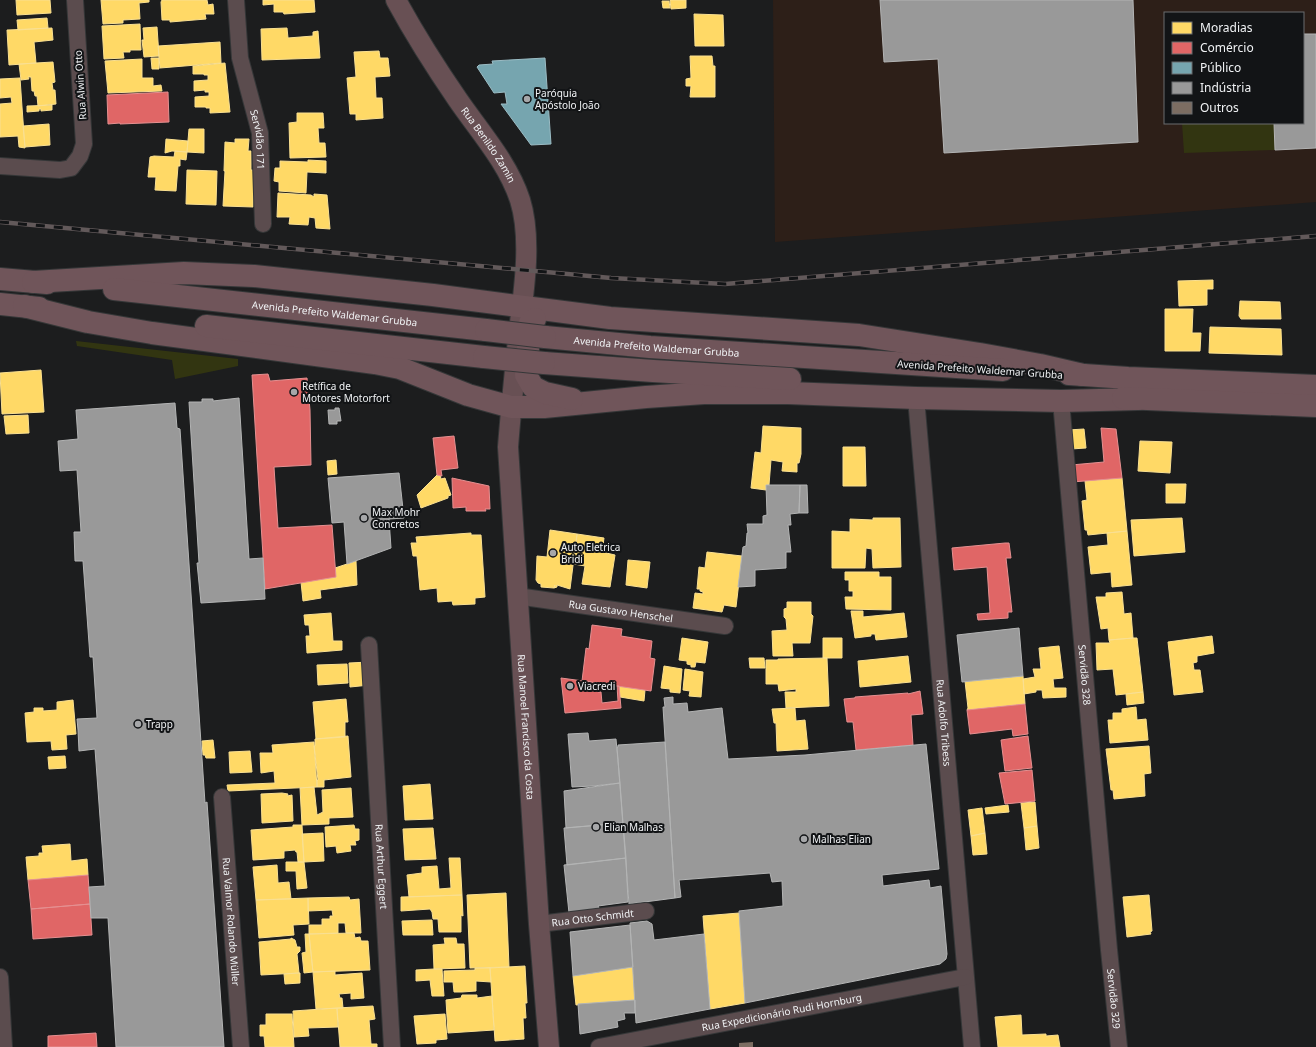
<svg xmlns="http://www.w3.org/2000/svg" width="1316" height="1047" font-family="'Noto Sans',sans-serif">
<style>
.industrial{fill:#2d1f18;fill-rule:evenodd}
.green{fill:#323511}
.homes{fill:#ffd966;stroke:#fae091}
.shops{fill:#e06666;stroke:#e59091}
.public{fill:#76a5af;stroke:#9bbcc4}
.industry{fill:#999;stroke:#b3b4b4}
.building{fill:#7c6d62}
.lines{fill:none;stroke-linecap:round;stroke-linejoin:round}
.minor-casing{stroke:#353738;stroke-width:18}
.major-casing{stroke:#353738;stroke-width:22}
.highway-casing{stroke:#353738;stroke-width:24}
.minor{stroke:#5b4c4e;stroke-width:16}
.major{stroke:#685054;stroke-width:20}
.highway{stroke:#70555a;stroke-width:22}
.rail-casing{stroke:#62595a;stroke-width:4.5}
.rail{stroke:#121416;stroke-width:3;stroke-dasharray:9;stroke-linecap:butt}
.highway-bridge-casing{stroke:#353738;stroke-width:24;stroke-linecap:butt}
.highway-bridge{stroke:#70555a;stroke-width:22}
.poi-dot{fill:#a6a7a9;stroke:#121416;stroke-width:1.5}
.labels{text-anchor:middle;stroke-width:4;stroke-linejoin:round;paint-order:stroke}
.street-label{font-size:10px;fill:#f0f2f4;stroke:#121416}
.poi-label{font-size:10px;fill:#f0f2f4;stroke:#121416;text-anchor:start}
</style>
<rect width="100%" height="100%" fill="#1c1d1e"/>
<path class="industrial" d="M773,0h543v202l-541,40zM1165,13h138v110h-138z"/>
<path class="green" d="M1182,123h92l1,27 -91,3z
M76,341l162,18v7l-63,13 -3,-19 -95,-14z"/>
<path class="homes" d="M16,0h34l1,13 -34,2z
M101,0h48v2l-10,1 1,16 -17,1v3l-20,1z
M162,0h45l1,5 5,-1 1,10h-9l1,5 -36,3v-2h-8l-1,-18z
M263,0h51l1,12 -31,2 -1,-2h-9v-8l-11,1z
M670,0h16v8l-15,1z
M662,1h7l1,7h-7z
M694,14l29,1 1,31h-29z
M47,18l1,10 -30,2 -1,-10z
M140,24l1,26h-11v2h-7l1,6 -20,1 -2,-33z
M157,27l2,29 -15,1 -2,-17h2l-1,-12z
M52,28l1,12 -19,2 2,21 -27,2 -2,-35z
M287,28l1,10 25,-2v-4l5,-1 2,27 -58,2 -1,-31z
M220,42l1,21 -61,5 -2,-22z
M379,51l1,7h8l2,18 -15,1 1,21h6l1,20 -27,2v-6h-6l-3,-36 9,-1 -2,-25z
M690,56h22l1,10h2v31h-25l1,-11h-5v-7l5,-1z
M151,58h8v11h-7z
M142,59v19h11v8l8,-1 1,6 -54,2 -3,-32z
M53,62l2,20 -3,1 1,7h2l1,14 -18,2 -1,-10h-2l-1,-5h-2l-1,-14h-3l1,2 -8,1 -2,-16z
M225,63l5,49 -20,1v-5h-4v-1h-11v-10l14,-1v-4h-4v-2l-11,1v-10l14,-1v-5h-4v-1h-11v-8z
M20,78l2,29 3,41 -6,-1 -1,-11 -18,1v-33l12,-1 -1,-6 -11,1v-19z
M52,105v5l-11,1v-2h-2v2l-12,1v-6z
M297,113h26l1,15h-6l1,15h6l1,14 -36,1 -1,-35 8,-1z
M49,124l1,21 -25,2 -2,-21z
M189,129h15v24l-17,-1z
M166,139l22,2 -1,11 -15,-1 -7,2z
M235,139h14l-1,12h3v19h3l-1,37 -30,-1 2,-35h-1l1,-29 10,1z
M175,151l12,1 -1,8 -6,-1v7h-2l-2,25 -21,-1 1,-13h-8l2,-20 4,-1 20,1z
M308,160l18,1v12l-19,-1 -1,21 -27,-2v-9l-5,-1 1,-13h5v-7l28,1z
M187,170l30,1 -1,34 -30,-1z
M278,193l33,2 3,2v-3l13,1 3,34 -14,-1 -1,-10 -6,-1 -1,8 -19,-1 1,-7h-13z
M1213,280v9h-6v16l-28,1 -1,-25z
M1240,301l40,1 1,17h-40l-2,-3z
M1165,309h28l-1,24h9l-1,18h-35z
M1210,327l71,2 1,26 -73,-2z
M41,370l3,42 -42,2 -2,-41z
M28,415l1,18 -23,1 -2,-18z
M763,426l38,2v26l-2,9h-2v9l-15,-1 1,-9 -12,-2 -2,25h-3v5l-15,-2 4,-36 6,1z
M1084,429l2,19 -15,1 -3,-19z
M1140,441l32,1 -2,31 -32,-2z
M843,447h22l1,39h-23z
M336,460l1,14 -9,1 -1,-14z
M437,475h3l1,4 4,-1 6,17 -3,1v2l-27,10 -4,-13z
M1122,478l5,53 -39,4 -1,-5h-2l-3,-29 5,-1 -2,-19z
M1166,484h20l-1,19h-19z
M873,518h27l1,49 -28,1 -1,-19 -6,-1 -1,20h-33v-37l18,1v-13l23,1z
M1182,518l3,34 -51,4 -3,-36z
M550,530l27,4 -7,55 -13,-4v2l-3,1 1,-3 -1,3 -13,-1v-3l-3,-1 -2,-3 1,-24 10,1z
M1127,531l5,54 -20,2 -1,-15 -20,2 -3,-27 20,-2 -1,-12z
M471,533v2h10l4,62 -10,1v6l-22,1 -1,-4 -14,1 -1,-14 -17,2 -3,-34h-4l-2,-13h6l-1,-6z
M577,534l27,4 -2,14 13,3 -5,32 -28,-3 3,-18 -11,-2z
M707,552l35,4 -6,51 -12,-2 -2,7 -29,-4 2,-15 8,1v-2l-3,-1v-2h-3l2,-22 6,1z
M628,560l22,2 -3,26 -21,-3z
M356,561l1,24 -37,5 1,8 -18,3 -2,-19 35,-5 -1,-9z
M845,572h34v5h12v33l-45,-1 -1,-12h8v-6h-4v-11h-4z
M1122,592l2,22 7,-1 2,25 -24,2 -1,-12 -7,1 -5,-32h10v-4z
M787,602h24v12l2,2 -3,27h-18l1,13h-20l-1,-25 15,-1 -1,-11 -2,-2v-8l3,-1z
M851,611h12v6l41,-4 3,24 -31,3 -1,-6h-4v2l-16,2z
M331,613l2,28h9v9l-35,3 -1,-17h4l-1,-11h-4l-1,-10z
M1212,636l2,17 -17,3v6l-4,1 1,7h6l3,22 -29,3 -6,-53z
M682,638l26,4 -3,21 -9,-1 -1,5h-4v-2l-4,-1v-3l-8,-1z
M823,638h19v20h-19z
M1133,638h4l6,54 -27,3 -3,-26 -16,1 -1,-27h14l-1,-3z
M1059,646l4,32 -10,1 1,9h12v9l-23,1 -1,-8h-6v2l-12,2 -1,-15 12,-2 -2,-8h8l-2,-21z
M908,656l3,26 -51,5 -2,-26z
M749,658h15l1,10h-15z
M827,658l2,48 -43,2 -1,-16h11v-3l-17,2 -1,-7h-12v-24h12v-1z
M369,662l1,23 -20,2 -1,-24z
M347,664l1,19 -30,2 -1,-20z
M664,666l18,3 -2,24 -10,-1v-3l-9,-1z
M685,669l18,3 -2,25 -12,-1 1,-5 -7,-1z
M1023,676l2,28 -58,6 1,-2 -3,-27z
M619,686l26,4 -1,11 -24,-4z
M1143,692l1,11 -17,2 -1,-11z
M346,699l2,23h-3v15l-29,2 -3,-37z
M73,700l3,34 -10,1 1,14 -15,1 -1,-9 -24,1 -2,-29 9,-1v-4h9v3l14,-1v-8z
M1136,707l1,13 9,-1 2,21 -38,3 -2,-23h5v-7h9v-4z
M795,708l1,13 9,-1 3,29 -31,2 -1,-28h-2l-2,-14z
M348,736l3,41 -27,3v7h-7v-7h1l-4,-34h1v-7z
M213,740l2,18h-9l-1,-3h-2l-1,-14z
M314,742l3,45 -89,4 -1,-6 48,-2 -1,-12 -13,2 -1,-20h13l-1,-8z
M1149,746l2,27 -7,1 1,22 -31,3 -1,-9h-2l-5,-41z
M250,751l2,21 -22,1 -1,-21z
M65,756l1,12 -17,1 -1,-12z
M430,784l3,35 -28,1 -2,-34z
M314,787l3,28 6,-3 -1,-22 29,-2 2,29 -24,1v6l-27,1 -2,-37z
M282,793l6,1 -1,2 5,-1 1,26 -31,2 -1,-29z
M1035,802l2,24 -13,2 -3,-25z
M1008,805l1,7 -23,2 -1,-6z
M982,808l3,25 -14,3 -3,-26z
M293,825h9l2,37h-6l-1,-10h-1l-1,-2 -11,1v7l-31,2 -2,-30 42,-3z
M354,825l1,4h4v11l-4,1 1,4h-6l1,6 -14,2 -1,-7 -10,1 -1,-20z
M1037,826l2,22 -13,2 -2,-22z
M433,828l3,31 -31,1 -2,-31z
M323,833l1,28 -20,1 -2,-28z
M985,833l2,21 -14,1 -2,-19z
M70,844l1,17 16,-2 1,16 -60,5 -2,-23 13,-1v-3h4l-1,-7z
M449,858h11l2,37 -53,2 -2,-22 15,-2v-6l15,-1 2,23 12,-1z
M286,862h18l3,26 -10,1 -1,-18h-10z
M277,865l1,18 11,-1 2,17 -35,1 -3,-33z
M506,893l3,74 -39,1 -3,-73z
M462,895l1,21 -2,-1v17h-22l-1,-13h-5l-1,-7 -2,-3 -29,2v-14z
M1149,895l3,36 -2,1 1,2 -24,3 -4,-40z
M349,897l1,3 9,-1 2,34h-15l-1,-10h-7v10l-29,1v-9h13v-6h8v-3h3l-1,-6 -24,1v-13z
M308,898l1,26 -16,1 1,10 -35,3 -3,-38z
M739,913l6,90 -35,6 -7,-93z
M432,920l1,15h-30l-1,-14z
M354,933l1,5 5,-1 1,4h7l2,29 -57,2 -4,-38z
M305,934h4l4,38 -9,1 -2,-20 4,-1z
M291,938l4,2 2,7h3v4l-3,3 2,19 -38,2 -2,-33 32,-3z
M444,938h12l1,6h7l1,24 -31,1 -1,-24 12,-1z
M525,966l2,37h-2l1,15h-3l1,21 -29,2 -5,-73z
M633,967l2,33 -59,5 -3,-29z
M475,968h15l1,14 -15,-1v10l-14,1h-8l-1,-10h-9v-11l31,-1z
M434,969h8l2,27h-12l-2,-16 -14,1v-11z
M335,971v4l27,-2 2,25 -13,1v-6l-12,1 1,4h2l1,10 -27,1 -3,-37z
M299,973h1v10l-15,1 -1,-10z
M462,995h15v3l15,-2 2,34 -46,3 -2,-33 15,-2z
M373,1006l2,13 -6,1 2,24h6v3h-37l-3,-39z
M337,1008l1,19 -30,1 1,8 -15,1 -1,-26z
M266,1014h26l2,33h-29l-1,-11h-4v-11h6z
M445,1014l2,25 -11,1v3l-19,1 -3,-28z
M1021,1015l1,20 24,-1v2l12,-1 2,12h-62l-3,-30z"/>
<path class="shops" d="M168,92l1,30 -49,2v-1l-12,1 -1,-29z
M268,374l2,7 37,-3 3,32 1,55 -37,2 4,61 54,-3 4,52 -71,12 -13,-214z
M1101,428l15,1 6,49 -50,4 -1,-17 33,-3z
M454,436l4,32 -17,2 1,6 -5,-1 -4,-37z
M452,478l37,8 1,23h-5l1,2h-20v-4l-13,1z
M1005,543h4l2,15h-5l6,54h-4v6l-30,2 -1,-6 13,-1 -3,-46 -33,3 -2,-22z
M592,625l30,4 -1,7 31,5 -2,17 5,1 -4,32 -69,-10 4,-33 3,1z
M561,678l37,5v9h3l1,11 16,-2 -1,-15h2l2,22 -56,5z
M920,691l3,23 -12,1 2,30 -57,5 -3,-28h-6l-3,-23 11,-1v-1l53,-4v1z
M1025,704l3,30 -15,2 -1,-7 -42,5 -3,-24z
M1028,736l4,32 -27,3 -4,-31z
M1032,770l3,31 -30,3 -6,-31z
M88,875l2,29 -59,5 -3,-29z
M90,904l2,31 -59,4 -2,-30z
M96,1033l1,14h-49v-11z"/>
<path class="public" d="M545,58l6,86 -20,1 -30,-41h6l-2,-12 -11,1 -17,-26 2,-2 14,-1 -1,-3z"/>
<path class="industry" d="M880,0h253l5,142 -194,11 -6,-94 -54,3z
M1303,34h13v114l-41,2 -1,-27h29z
M239,398l10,161 14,-1 2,41 -64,4 -4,-40h2l-10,-161h13v-3h11v2z
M175,403l2,25 3,1 25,374 2,-1 17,245h-108l-8,-129h-17l-2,-31 16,-1 -10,-137 -16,2 -1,-21 -1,-11 20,-1 -4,-61h-3l-7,-96h-8l-1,-29h7l-4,-62 -17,1 -2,-30 20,-2 -2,-29z
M335,408h4l2,13h-4v3h-8l-1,-14h7z
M399,473l5,45 -15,1 2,29 -44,16 -3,-42 -12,1 -4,-45z
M766,485h34l-1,28 -9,1 1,11h-3l3,27h-5v16l-31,2v16l-17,1 5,-40 3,-1 1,-13h1l-1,-9h16v-8l4,-1z
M800,485h7l1,28h-9z
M1019,628l4,48 -61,6 -5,-47z
M673,697v7l14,-1 1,9 34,-4 6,51 77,-4 121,-11 13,125 -57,6 1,11 46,-6 1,8 11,-2 6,68 -1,5 -6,5 -195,39 -6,-92 44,-5 -1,-25 -10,1 -2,-9 -91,7 2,17 -6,1 -12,-191h2l-1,-9z
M588,733l1,8 27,-2 4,44 -27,3 -21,1 -4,-53z
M665,742l10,156 -46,6 -12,-157h1v-2z
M620,783l3,40 -57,5 -2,-37z
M623,823l3,35 -59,7 -3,-37z
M626,858l2,44 -30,4 1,2 -30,5 -5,-48z
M647,921l5,3 2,16 50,-6 6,75 -74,14 -6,-100z
M630,925l3,42 -60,9 -3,-44z
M635,1000v13h-11l1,6 -8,2 1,6 -38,7 -2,-30z"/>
<path class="building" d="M753,1042v5h-14v-4z"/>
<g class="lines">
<defs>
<g id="minor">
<path id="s1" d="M236,0l4,58 20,75 3,91"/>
<path d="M0,166l60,4 11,-2 9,-12 4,-12 -9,-144"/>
<path id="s2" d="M916,398l56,649"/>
<path id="s3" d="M1061,401l48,549 10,97"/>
<path id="s4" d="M517,596l208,30"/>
<path id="s5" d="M369,645l23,402"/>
<path id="s6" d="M222,797l19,250"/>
<path id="s7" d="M539,924l107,-13"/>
<path d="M0,977l4,70"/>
<path id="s8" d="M599,1047l366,-70"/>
</g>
<g id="major">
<path id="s9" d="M396,0c19,35 40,68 62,100 22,32 50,63 62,100 12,38 4,91 -1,130 -4,39 -8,78 -11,117l31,477 10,123"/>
</g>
<g id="highway">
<path d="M0,279l47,4"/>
<path d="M33,282l151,-9 70,3 179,19 177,23 249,17 121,19 60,11 43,10"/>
<path id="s10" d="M114,289l372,41"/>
<path d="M0,304l39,4"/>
<path d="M24,306l64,16 64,11 223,30 25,5 68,27 43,12h33l102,-10 58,-4h84l128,5 145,3 77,-2"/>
<path d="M535,319l-5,4 -4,52 7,12 12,6 27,6"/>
<path d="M206,326l278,31"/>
<path id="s11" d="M545,337l105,10 353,23"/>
<path d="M544,363l109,8 137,8"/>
<path d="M1069,374l59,4 188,8"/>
<path d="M1123,398l193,8"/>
</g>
</defs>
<use href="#minor" class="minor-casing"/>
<use href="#major" class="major-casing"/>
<use href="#highway" class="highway-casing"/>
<use href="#minor" class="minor"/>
<use href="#major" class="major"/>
<use href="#highway" class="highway"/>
<defs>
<path id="rail" d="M0,222l611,56 114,6 591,-48"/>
</defs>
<use href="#rail" class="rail-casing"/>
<use href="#rail" class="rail"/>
<defs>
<path id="highway-bridge" d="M486,330l59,7
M484,357l60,6"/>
</defs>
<use href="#highway-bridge" class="highway-bridge-casing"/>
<use href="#highway-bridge" class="highway-bridge"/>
</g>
<g class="poi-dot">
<circle cx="527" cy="99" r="4"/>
<circle cx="294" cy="392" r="4"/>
<circle cx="364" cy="518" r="4"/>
<circle cx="553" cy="553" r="4"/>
<circle cx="570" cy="686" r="4"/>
<circle cx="138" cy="724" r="4"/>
<circle cx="596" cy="827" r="4"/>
<circle cx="804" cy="839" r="4"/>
</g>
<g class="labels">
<g class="street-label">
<text transform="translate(80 85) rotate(-94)" y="4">Rua Alwin Otto</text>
<text dy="4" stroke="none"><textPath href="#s1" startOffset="142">Servidão 171</textPath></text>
<text dy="4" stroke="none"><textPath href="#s9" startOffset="172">Rua Benildo Zamin</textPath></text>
<text dy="4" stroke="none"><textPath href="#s10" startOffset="222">Avenida Prefeito Waldemar Grubba</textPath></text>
<text dy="4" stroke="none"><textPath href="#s11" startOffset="112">Avenida Prefeito Waldemar Grubba</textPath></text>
<text transform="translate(980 369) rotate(4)" y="4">Avenida Prefeito Waldemar Grubba</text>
<text dy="4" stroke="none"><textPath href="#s4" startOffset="105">Rua Gustavo Henschel</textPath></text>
<text dy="4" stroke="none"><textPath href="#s3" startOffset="275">Servidão 328</textPath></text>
<text dy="4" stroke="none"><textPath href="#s2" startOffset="326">Rua Adolfo Tribess</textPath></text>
<text dy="4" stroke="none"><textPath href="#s9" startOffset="765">Rua Manoel Francisco da Costa</textPath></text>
<text dy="4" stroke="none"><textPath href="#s5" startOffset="222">Rua Arthur Eggert</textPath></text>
<text dy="4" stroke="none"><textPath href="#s7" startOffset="54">Rua Otto Schmidt</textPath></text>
<text dy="4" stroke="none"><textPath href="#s6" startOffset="125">Rua Valmor Rolando Müller</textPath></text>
<text dy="4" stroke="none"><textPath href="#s3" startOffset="600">Servidão 329</textPath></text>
<text dy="4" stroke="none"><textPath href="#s8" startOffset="186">Rua Expedicionário Rudi Hornburg</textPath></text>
</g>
<g class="poi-label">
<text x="535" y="97">Paróquia<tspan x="535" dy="12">Apóstolo João</tspan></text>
<text x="302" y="390">Retífica de<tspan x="302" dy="12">Motores Motorfort</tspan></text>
<text x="372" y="516">Max Mohr<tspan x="372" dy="12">Concretos</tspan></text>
<text x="561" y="551">Auto Eletrica<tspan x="561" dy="12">Bridi</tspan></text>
<text x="578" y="690">Viacredi</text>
<text x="146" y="728">Trapp</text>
<text x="604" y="831">Elian Malhas</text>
<text x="812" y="843">Malhas Elian</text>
</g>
</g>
<rect x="1164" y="12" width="140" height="112" fill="#121416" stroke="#6b6d6f"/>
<rect x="1172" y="22" width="20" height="12" fill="#ffd966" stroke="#6b6d6f"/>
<text x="1200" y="32" font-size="12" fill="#f0f2f4">Moradias</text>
<rect x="1172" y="42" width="20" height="12" fill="#e06666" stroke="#6b6d6f"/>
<text x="1200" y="52" font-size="12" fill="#f0f2f4">Comércio</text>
<rect x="1172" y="62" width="20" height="12" fill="#76a5af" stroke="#6b6d6f"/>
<text x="1200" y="72" font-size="12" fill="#f0f2f4">Público</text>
<rect x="1172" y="82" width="20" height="12" fill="#999999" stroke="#6b6d6f"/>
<text x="1200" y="92" font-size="12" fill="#f0f2f4">Indústria</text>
<rect x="1172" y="102" width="20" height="12" fill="#7c6d62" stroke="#6b6d6f"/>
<text x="1200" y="112" font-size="12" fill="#f0f2f4">Outros</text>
</svg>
